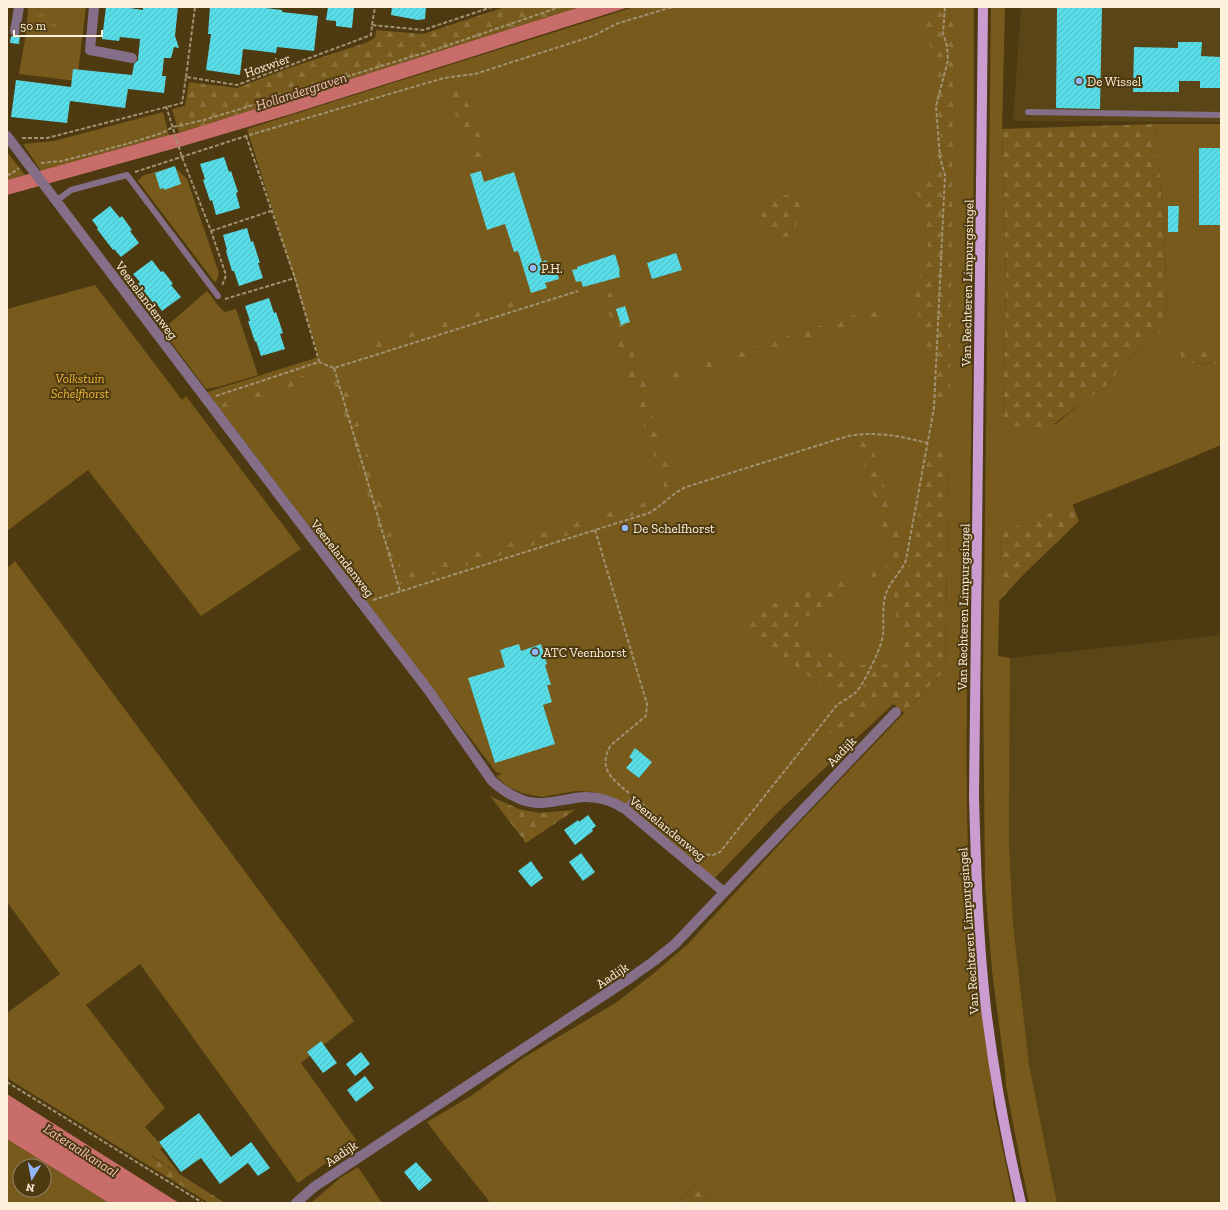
<svg xmlns="http://www.w3.org/2000/svg" width="1228" height="1210" font-family="'Zilla Slab',serif">
<style>
.built{fill:#594516}
.green{fill:#775a1c;fill-rule:evenodd}
.forest{fill:url(#forest-firs)}
.park{fill:url(#park-tufts)}
.water{fill:#c96d6a}
.building{fill:url(#building-hatch)}
.lines{fill:none;stroke-linecap:round;stroke-linejoin:round}
.path{stroke:#a29272;stroke-width:2;stroke-dasharray:4 2;stroke-linecap:butt}
.service{stroke:#856e88;stroke-width:6}
.minor{stroke:#856e88;stroke-width:10}
.primary{stroke:#ca9cd0;stroke-width:10}
.poi-dot{fill:#92b7fd;stroke:#4e3a11;stroke-width:1.5}
.labels{text-anchor:middle;stroke-width:4;stroke-linejoin:round;paint-order:stroke}
.street-label{font-size:13px;fill:#fdf1db;stroke:#4e3a11}
.poi-label{font-size:13px;fill:#fdf1db;stroke:#4e3a11;text-anchor:start}
.park-label{font-size:13px;font-style:italic;fill:#edb53b;stroke:#4e3a11}
.water-label{font-size:14px;font-style:italic;fill:#f3c0bd;stroke:#4e3a11}
</style>
<defs>
<pattern id="forest-firs" width="22" height="20" patternUnits="userSpaceOnUse"><rect width="22" height="20" fill="#775a1c"/><path d="M5 1l3.5 6h-7zM16 11l3.5 6h-7z" fill="#8b723c"/></pattern>
<pattern id="park-tufts" width="24" height="20" patternUnits="userSpaceOnUse"><rect width="24" height="20" fill="#775a1c"/><path d="M3 7l-1-3M5 7V3M7 7l1-3M15 17l-1-3M17 17v-4M19 17l1-3" fill="none" stroke="#8b723c"/></pattern>
<pattern id="building-hatch" width="6" height="6" patternUnits="userSpaceOnUse"><rect width="6" height="6" fill="#56dde8"/><path d="M-1 1l2-2M0 6l6-6M5 7l2-2" fill="none" stroke="#54b8be"/></pattern>
</defs>
<rect width="100%" height="100%" fill="#4e3a11"/>
<path class="built" d="M1021,7h200v115l-208,-1z
M1221,635v568h-164l-28,-138 -16,-142 -4,-80 1,-185z"/>
<path class="green" d="M28,7h58l-9,74 -58,-7 7,-41z
M634,7h340c0,169 -1,338 -4,507 -2,122 -6,244 -1,365 3,71 13,141 24,212v12l21,100h-313l7,-7 -10,-13 -22,20h-190l3,-2 -44,-55 -18,-24 44,-26 52,-38 94,-56 37,-29 34,-29 111,-121 146,-153 4,-217h-6l-7,211 -157,147 -65,68 -106,-82 -16,-5 -16,-1 -34,6 -20,-4 -14,-6 -12,-11 6,-2 -6,-2 -289,-380 112,-35 -72,-228z
M991,7h14l-3,122 4,152 -3,143h53l29,-24 18,-11 35,-40 28,-21 1,-10 -2,-70 -9,-124h65v225h-40v14l40,1v81l-40,17 -180,71 -3,123 12,2 -1,185 4,80 16,142 28,138h-28l-8,-38 -15,-79 -1,-16 -13,-99 -7,-86 -2,-210z
M163,112l6,23 -128,36 -18,-27 31,-3z
M7,152l18,23 -18,5z
M171,167l7,3 9,9 32,94 -3,9 -3,-2 -75,-99 4,-5z
M95,285l87,115 4,-4 115,153 -100,67 -113,-146 -81,61v-222z
M207,291c6,6 12,18 18,21l11,-3 22,66 -40,12 -12,2 -44,-59z
M15,561l288,389 51,71 -53,42 56,78 -59,42 -158,-219 -54,41 79,103 -20,19 18,20 -3,2 20,25 -28,-18 -6,8 -139,-86v-65l53,-39 -53,-72v-334z
M7,1139l102,64h-102zM20,1166h24v24h-24z
M358,1167l24,36h-71l29,-25z"/>
<path class="forest" d="M505,7h75l-401,126 -7,-24 13,-3 4,-24 48,6 52,-20 76,-25 10,-5 1,-8 47,4z
M920,7h34l-4,392 -15,-1 -3,-34 -21,-77 13,-17 3,-14 1,-19 -3,-26 -11,-24 15,-18 5,-8 7,-23 -10,-89z
M462,89l26,68 -12,5 -29,-68z
M1156,124l9,124 2,70v10l-29,21 -35,40 -18,11 -36,28 -6,2 -40,-6 3,-143 -4,-152z
M785,195c9,0 14,0 19,7l-3,15 -12,19 -12,4 -4,-1c-13,-22 -20,-39 12,-44z
M614,292l28,89 236,-73 2,9 -236,72 32,99 -18,16 -11,7 -46,15 -2,-11 68,-19 -64,-200z
M525,298v5l-170,52 -3,-5z
M1181,349h40v15l-40,-1z
M318,371h2l2,5 -100,34 -4,-6z
M331,372l16,14 56,189 182,-56 4,10 -194,57z
M870,438l32,108 -2,14 -5,7 -41,20 -10,12 -45,21 -2,8c8,16 42,31 59,34v3h10l-18,27 -12,4 -75,-56c-10,-9 -15,-16 -12,-28l144,-48 -36,-125z
M929,452l20,1 -4,217 -41,43 -19,-16 -8,10 -31,31 -23,-7 18,-23 16,-11 19,-32 26,-1 -9,-76 14,-18 3,-7z
M1072,504l7,17 -55,53 -25,27 2,-68z
M490,796l29,13 20,4 36,-3 -49,33z
M151,1156l74,47h-16l-63,-39z
M698,1183l10,13 -7,7h-25z"/>
<path class="park" d="M34,10l24,3 -2,18 -23,-3z"/>
<path class="water" d="M580,7h49l-341,108 -105,31 -176,49v-15l162,-45 10,-2z
M7,1094l172,109h-70l-102,-64z"/>
<path class="building" d="M106,7h17l20,3v-3h35l-3,29 4,12 -5,-1 -3,11h-7l-2,18h4l-2,17 -36,-4 -3,19 -55,-7 -3,22 -56,-6 5,-37 55,7 2,-18 59,6 2,-11 4,-4 2,-21 -20,-2 -1,4 -17,-2z
M210,7h47l25,3v2l36,4 -4,35 -37,-4 -1,6 -33,-4 -3,26 -34,-5 5,-36h-3z
M328,7h26l-2,21 -16,-2v-5l-10,-1z
M392,7h34l-1,12 -7,1 -27,-5z
M1057,7h45l-2,102 -44,-1z
M20,35l-1,9 -9,-1 1,-7 6,1z
M1178,42h24l-1,14 20,1v31h-21v-7h-21v11h-46l1,-45 44,1z
M1199,148h22v77h-22z
M224,157l5,15 2,-1 7,21 -2,1 4,15 -24,7 -4,-15 -2,1 -7,-21 2,-1 -5,-15z
M175,166l6,18 -17,6v-2l-4,1 -5,-16z
M481,171l3,11 30,-10 28,90 4,-2 3,10 7,-2 3,11 -14,4 2,5 -16,5 -13,-42 -4,1 -9,-28 -18,6 -17,-56z
M110,206l10,12 2,-2 10,14 -2,1 9,12 -18,14 -7,-8 -1,1 -16,-21 1,-1 -6,-8z
M1168,206h11l-1,26h-10z
M247,228l4,14 2,-1 7,22h-2l5,15 -24,8 -5,-15h-2l-6,-20 1,-1 -4,-15z
M676,253l6,17 -30,9 -5,-16z
M615,254l5,17h-1l1,6 -37,10 -2,-6 -5,1 -4,-12 5,-1v-2z
M152,260l9,12 2,-1 5,6 5,7 -2,1 10,12 -19,14 -6,-8 -2,1 -16,-20 2,-2 -7,-8z
M269,298l5,15 2,-1 7,21 -3,1 5,15 -24,7 -5,-15 -1,1 -7,-21h2l-5,-15z
M625,306l5,16 -9,3 -5,-16z
M519,644l2,7 20,-7 6,20 -2,1 6,20h-4l5,17 -9,3 12,39 -60,19 -27,-85 37,-11 -5,-17z
M635,748l17,14 -13,16 -13,-10 7,-8 -4,-3z
M588,815l8,11 -4,3 1,2 -18,14 -11,-15 14,-10 1,2z
M581,853l14,19 -12,9 -14,-19z
M531,861l12,17 -12,9 -13,-16z
M321,1041l16,22 -14,10 -16,-21z
M361,1052l9,12 -15,12 -9,-12z
M365,1076l9,12 -18,14 -9,-12z
M199,1113l32,44 20,-15 19,26 -12,8 -10,-13 -28,21 -19,-26 -20,14 -22,-30z
M416,1162l16,18 -13,11 -15,-19z"/>
<g class="lines">
<path class="path" d="M372,25l3,-18
M186,77l9,-70
M166,106l16,51 29,74 15,44 -4,11
M246,136l49,142 24,83
M22,138h25l135,-35 4,-26 51,8 134,-50 1,-10 51,5 69,-23
M41,163l21,-2 61,-16 39,-12 11,-6 31,-7 233,-71 123,-42
M135,172l111,-36 198,-58 31,-4 118,-38 23,-12 56,-17
M7,175l4,-1 8,-6
M211,231l60,-20
M225,299l70,-21
M334,368l66,223
M216,396l103,-34 15,6 244,-77
M595,530l52,174 -1,12 -35,29c-14,23 1,34 18,48
M373,600l276,-87c13,-7 23,-20 37,-26l162,-51c27,-5 52,0 79,7
M641,803l61,51 11,1 7,-3 117,-147c6,-4 13,-8 18,-12 9,-8 27,-47 28,-58 1,-13 -1,-26 2,-38 3,-14 16,-24 21,-37l28,-152 11,-233 -5,-17 -4,-52 12,-46 -1,-14 -4,-13 2,-26
M7,1082l196,121"/>
<path class="service" d="M1028,112l193,3
M56,201l15,-11 56,-15 91,121
M625,809l10,-11"/>
<path class="minor" d="M94,7l-4,43 42,8
M15,31l4,-24
M7,136l275,363 147,192 63,90c8,7 17,14 28,18 18,8 37,2 55,-1 18,-3 36,2 50,11l99,83
M296,1203l18,-16 316,-209 24,-17 21,-17 221,-232"/>
<path class="primary" d="M983,7l-9,790c2,71 4,142 12,212 8,65 20,130 35,194"/>
</g>
<g class="poi-dot">
<circle cx="1079" cy="81" r="4"/>
<circle cx="533" cy="268" r="4"/>
<circle cx="625" cy="528" r="4"/>
<circle cx="535" cy="652" r="4"/>
</g>
<g class="labels">
<g class="street-label">
<text transform="translate(267 65) rotate(-20)" y="5">Hoxwier</text>
<text transform="translate(967 283) rotate(-89)" y="5">Van Rechteren Limpurgsingel</text>
<text transform="translate(147 300) rotate(53)" y="5">Veenelandenweg</text>
<text transform="translate(343 558) rotate(52)" y="5">Veenelandenweg</text>
<text transform="translate(963 607) rotate(-89)" y="5">Van Rechteren Limpurgsingel</text>
<text transform="translate(841 751) rotate(-46)" y="5">Aadijk</text>
<text transform="translate(668 828) rotate(39)" y="5">Veenelandenweg</text>
<text transform="translate(968 931) rotate(-94)" y="5">Van Rechteren Limpurgsingel</text>
<text transform="translate(612 975) rotate(-34)" y="5">Aadijk</text>
<text transform="translate(341 1153) rotate(-34)" y="5">Aadijk</text>
</g>
<g class="poi-label">
<text x="1087" y="86">De Wissel</text>
<text x="541" y="273">P.H.</text>
<text x="633" y="533">De Schelfhorst</text>
<text x="543" y="657">ATC Veenhorst</text>
</g>
<g class="park-label">
<text x="80" y="383">Volkstuin<tspan x="80" dy="15">Schelfhorst</tspan></text>
</g>
<g class="water-label">
<text transform="translate(301 91) rotate(-18)" y="5">Hollandergraven</text>
<text transform="translate(81 1150) rotate(33)" y="5">Lateraalkanaal</text>
</g>
</g>
<rect width="1228" height="1210" fill="none" stroke="#fdf1db" stroke-width="16"/>
<g transform="translate(32 1178) rotate(190)"><circle r="19" fill="#4e3a11" stroke="#948362"/>
<path d="M0-3L7 15L0 10L-7 15Z" fill="#92b7fd"/>
<text y="-6" font-size="11" font-weight="bold" text-anchor="middle" fill="#fdf1db">N</text>
</g>
<path d="M14 30v6h88v-6" fill="none" stroke="#fdf1db" stroke-width="2"/>
<text x="20" y="30" font-size="12" fill="#fdf1db" stroke="#4e3a11" stroke-width="3" paint-order="stroke">50 m</text>
</svg>
